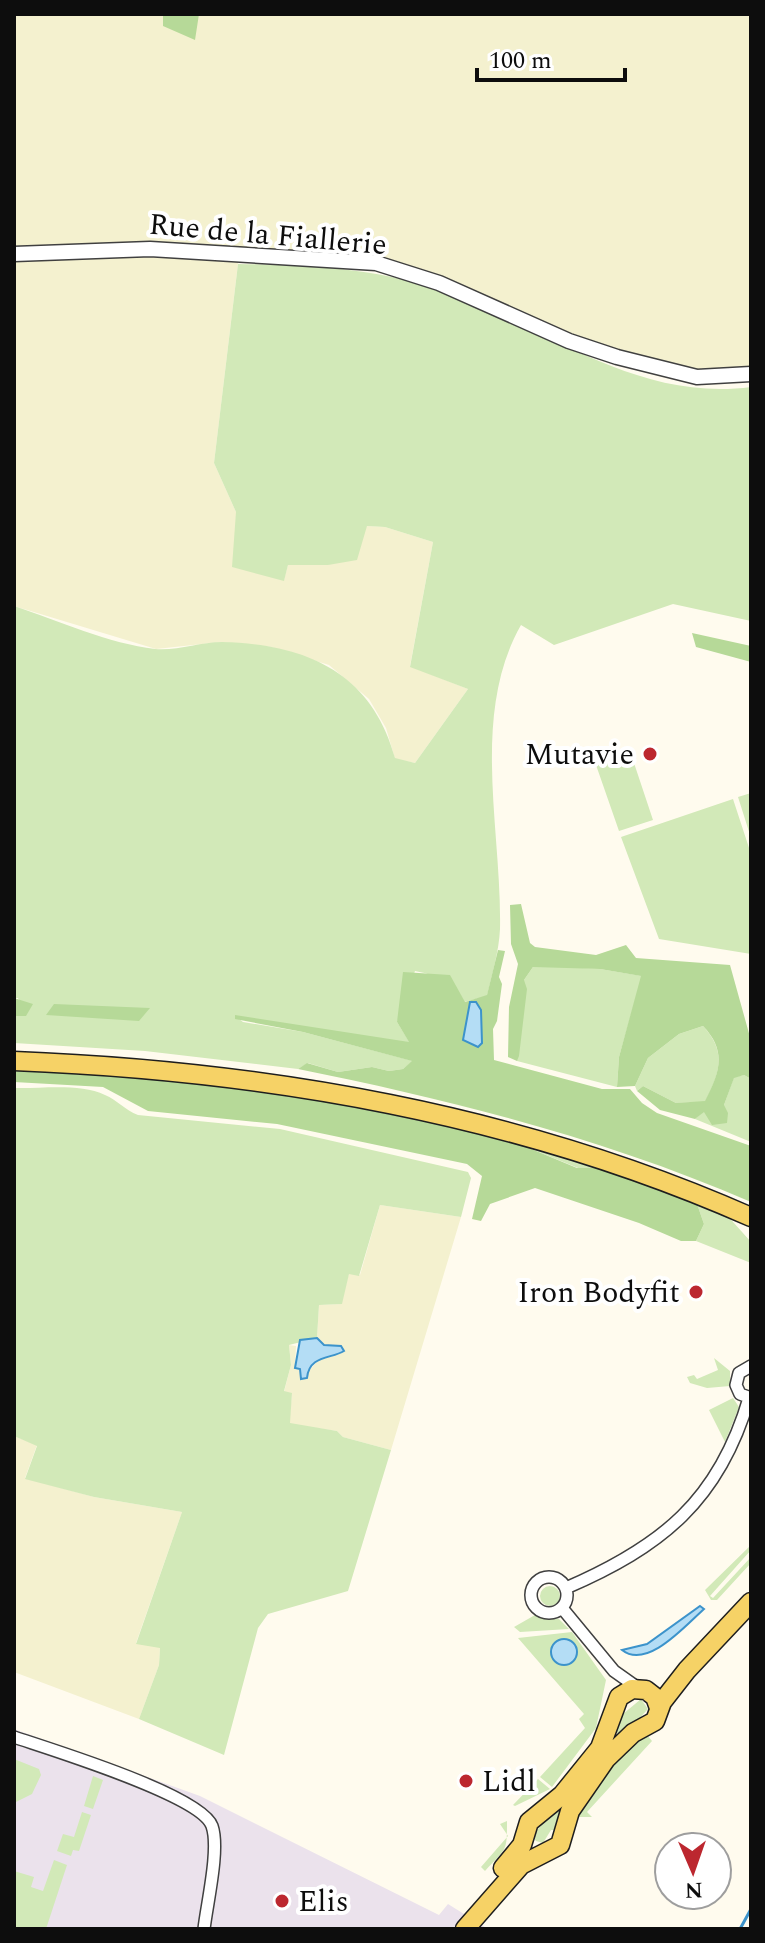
<svg xmlns="http://www.w3.org/2000/svg" width="765" height="1943" font-family="Spectral,serif">
<style>
.industrial{fill:#ebe2ec}
.farmland{fill:#f4f1cf}
.green{fill:#d2e9b8}
.forest{fill:#b6d998}
.water{fill:#b4ddf5;stroke:#3c93cb;stroke-width:2}
.lines{fill:none;stroke-linecap:round;stroke-linejoin:round}
.stream{stroke:#3c93cb;stroke-width:3}
.minor-casing{stroke:#404040;stroke-width:14}
.tertiary-casing{stroke:#404040;stroke-width:17}
.primary-casing{stroke:#1e1e1e;stroke-width:21}
.minor{stroke:#fff;stroke-width:11}
.tertiary{stroke:#fff;stroke-width:14}
.primary{stroke:#f6d266;stroke-width:18}
.poi-dot{fill:#bc272f;stroke:#fff;stroke-width:3}
.labels{text-anchor:middle;stroke-width:8;stroke-linejoin:round;paint-order:stroke}
.street-label{font-size:30px;fill:#0d0d0d;stroke:#fff}
.poi-label{font-size:30px;fill:#0d0d0d;stroke:#fff;text-anchor:end}
</style>
<rect width="100%" height="100%" fill="#fffbee"/>
<path class="industrial" d="M14,1729l186,67 239,119 9,-11 40,25h-442l1,-4 -33,-9z"/>
<path class="farmland" d="M14,14h737v354l-60,2 -100,-26 -211,-89 -140,-8 -26,216 22,49v19l48,49 4,-15h40l39,-39 18,1 48,15 -23,124 58,23 -53,74 -20,-4 -9,-31 -17,-29 -40,-34 -58,-18 -50,-5 -65,7 -142,-43z
M380,1205l81,12 -70,233 -48,-13 -6,-6 -48,-7 3,-30 -8,-2 7,-27 -2,-20 7,1 -1,21 12,6 15,-17 22,-4 -3,-5 -17,-2 -7,-7 2,-33 22,-1 8,-31 11,2z
M14,1436l23,9 -12,33 69,19 88,15 -46,131 24,4 -1,18 -20,54 -125,-47z"/>
<path class="green" d="M238,264c74,1 145,4 215,31 98,37 188,107 298,92v234l-78,-17 -119,41 -33,-20c-51,90 -19,205 -21,304 -1,22 -8,45 -13,67l-23,6c-6,-19 -31,-28 -49,-31l-18,51 13,21 -175,-27 8,6 60,10 110,29 -10,8 -14,2 -17,-4 -34,5 -30,-9 -10,6 -153,-18 -131,-8v-27h12l-8,-18h-4v-392c43,14 96,38 141,43 22,2 45,-7 67,-7 85,2 150,31 173,116l20,5 53,-74 -58,-22 23,-125 -48,-15 -18,-1 -10,34 -29,5h-40l-4,16 -52,-14 4,-55 -22,-49z
M622,756l2,4 8,-3 21,63 -34,11 -23,-66z
M751,793v45l-13,-41z
M733,799l18,55v100l-92,-15 -38,-102z
M548,966l52,3 42,7 -23,81 -2,30 -100,-26 7,-81 9,-13z
M703,1026c24,26 17,46 2,76l-29,1 -33,-17 -6,5 -2,-5 13,-28 31,-24z
M744,1075l7,4v63l-56,-23 9,-8 3,3 17,-9 10,-28z
M14,1088c27,1 66,-5 91,7 12,5 20,15 33,20l142,14 188,43 3,6 -10,39 -81,-12 -21,71 -10,-2 -7,30 -23,1 -2,33 -28,7 2,20 -7,26 8,2 -2,30 47,8 6,6 48,13 -43,141 -80,23 -10,14 -34,127 -85,-36 20,-54 1,-17 -24,-4 46,-132 -88,-15 -69,-18 12,-33 -23,-10z
M505,1138l100,29 -27,1z
M696,1201l29,12 26,29v21l-55,-22 8,-17z
M714,1358l16,13v15l-23,2 -17,-5 -3,-6 7,-2 3,4 21,-9z
M733,1398l6,9 -14,35 -16,-32z
M751,1545v5l-41,46 3,2 38,-41v6l-34,37h-6l-6,-10z
M540 1596a10 10 0 1 1 20 0a10 10 0 1 1-20 0Z
M535,1615l24,4 10,10 -49,3 -6,-5z
M572,1632l34,48 -10,48 -44,59 -12,-10 45,-49 -6,-9 5,-5 -66,-76z
M641,1699l7,10 -26,28 -7,-6 8,-17z
M647,1735l5,6 -65,71 5,5h-14l9,-18 42,-58z
M14,1759l25,10 2,6 -9,19 -18,9z
M93,1776l10,4 -10,29 -9,-3z
M538,1779l12,10 -35,17 -2,-1z
M557,1807l6,6 -7,17h-5l-8,13 -7,-2 -4,-5z
M82,1812l9,3 -12,36 -6,-1 -2,6 -14,-5 6,-17 11,3z
M507,1821c0,31 0,26 -22,50l-4,-4 27,-31 -8,-12z
M54,1860l13,5 -21,64h-32v-58l20,6 -3,10 12,4z"/>
<path class="forest" d="M163,14h36l-4,26 -32,-14z
M692,633l59,13v16l-55,-15z
M521,904l9,39 5,4 61,8 30,-10 10,13 94,7 20,72 1,42 -7,-4 -10,3 -10,27 4,8 -1,10 -15,2 -8,-13 -9,7 -35,-9 -23,-19 6,-5 33,17 29,-2c15,-29 22,-50 -2,-75l-24,8 -31,24 -13,28 -18,1 2,-30 22,-81 -41,-7 -67,-2 -9,13 3,9 -8,67 -2,5 -9,-4 1,-50 9,-43 -7,-20 -1,-39z
M498,950l7,1 -6,26 3,7 -5,37 -4,8 1,31 108,29h28l12,14 15,10 94,33v56c-145,-63 -299,-102 -453,-133l9,-6 31,9 34,-5 17,4 14,-2 9,-8 -109,-29 -68,-13v-4l174,27 -12,-20 6,-50 47,3 15,27 22,-7z
M14,998l19,6 -7,12h-12z
M54,1004l96,4 -11,13 -93,-6z
M14,1068l223,18 93,16 175,36 72,30 28,-1 91,34 8,23 -8,17h-15l-42,-18 -104,-35 -45,16 -9,17 -9,-2 10,-43 -15,-12 -190,-40 -129,-13 -45,-24 -89,-5z"/>
<path class="water" d="M470,1002h6l5,8 1,33 -4,4 -15,-7z
M317,1338l7,7 17,1 3,5c-13,8 -35,4 -37,27l-6,1 -1,-10 -5,-1 5,-28z
M700,1606l4,3c-19,17 -57,61 -82,41l25,-6z
M551 1652a13 13 0 1 1 26 0a13 13 0 1 1-26 0Z"/>
<g class="lines">
<path class="stream" d="M740,1929l11,-20"/>
<defs>
<path id="minor" d="M751,1366l-12,7 -3,12 4,9 11,4
M531 1595a18 18 0 1 1 36 0a18 18 0 1 1-36 0Z
M566,1588c95,-41 153,-87 183,-190
M562,1608l52,63 24,17
M14,1737c35,12 187,58 198,89 8,23 -5,77 -8,103"/>
<path id="tertiary" d="M14,254l136,-5 226,14 63,20 130,58 48,16 80,20 54,-3"/>
<path id="primary" d="M14,1061c253,10 504,53 737,156
M503,1868l19,-23 7,-23 33,-27 38,-47 19,-51 13,-8 14,1 9,7 4,11
M465,1929l56,-64 39,-20 10,-34 36,-52 27,-26 22,-12 7,-19 25,-32 64,-68"/>
</defs>
<use href="#minor" class="minor-casing"/>
<use href="#tertiary" class="tertiary-casing"/>
<use href="#primary" class="primary-casing"/>
<use href="#minor" class="minor"/>
<use href="#tertiary" class="tertiary"/>
<use href="#primary" class="primary"/>
</g>
<g class="poi-dot">
<circle cx="650" cy="754" r="8"/>
<circle cx="696" cy="1292" r="8"/>
<circle cx="466" cy="1781" r="8"/>
<circle cx="282" cy="1901" r="8"/>
</g>
<g class="labels">
<g class="street-label">
<text transform="translate(268 234) rotate(5)" y="10">Rue de la Fiallerie</text>
</g>
<g class="poi-label">
<text x="634" y="764">Mutavie</text>
<text x="680" y="1302">Iron Bodyfit</text>
<text x="482" y="1791" text-anchor="start">Lidl</text>
<text x="298" y="1911" text-anchor="start">Elis</text>
</g>
</g>
<rect width="765" height="1943" fill="none" stroke="#0d0d0d" stroke-width="32"/>
<g transform="translate(693 1871) rotate(178)"><circle r="38" fill="#ffffff" stroke="#9e9e9e" stroke-width="2"/>
<path d="M0-6L14 30L0 20L-14 30Z" fill="#bc272f"/>
<text y="-12" font-size="22" font-weight="bold" text-anchor="middle" fill="#0d0d0d">N</text>
</g>
<path d="M477 68v12h148v-12" fill="none" stroke="#0d0d0d" stroke-width="4"/>
<text x="489" y="68" font-size="24" fill="#0d0d0d" stroke="#ffffff" stroke-width="6" paint-order="stroke">100 m</text>
</svg>
